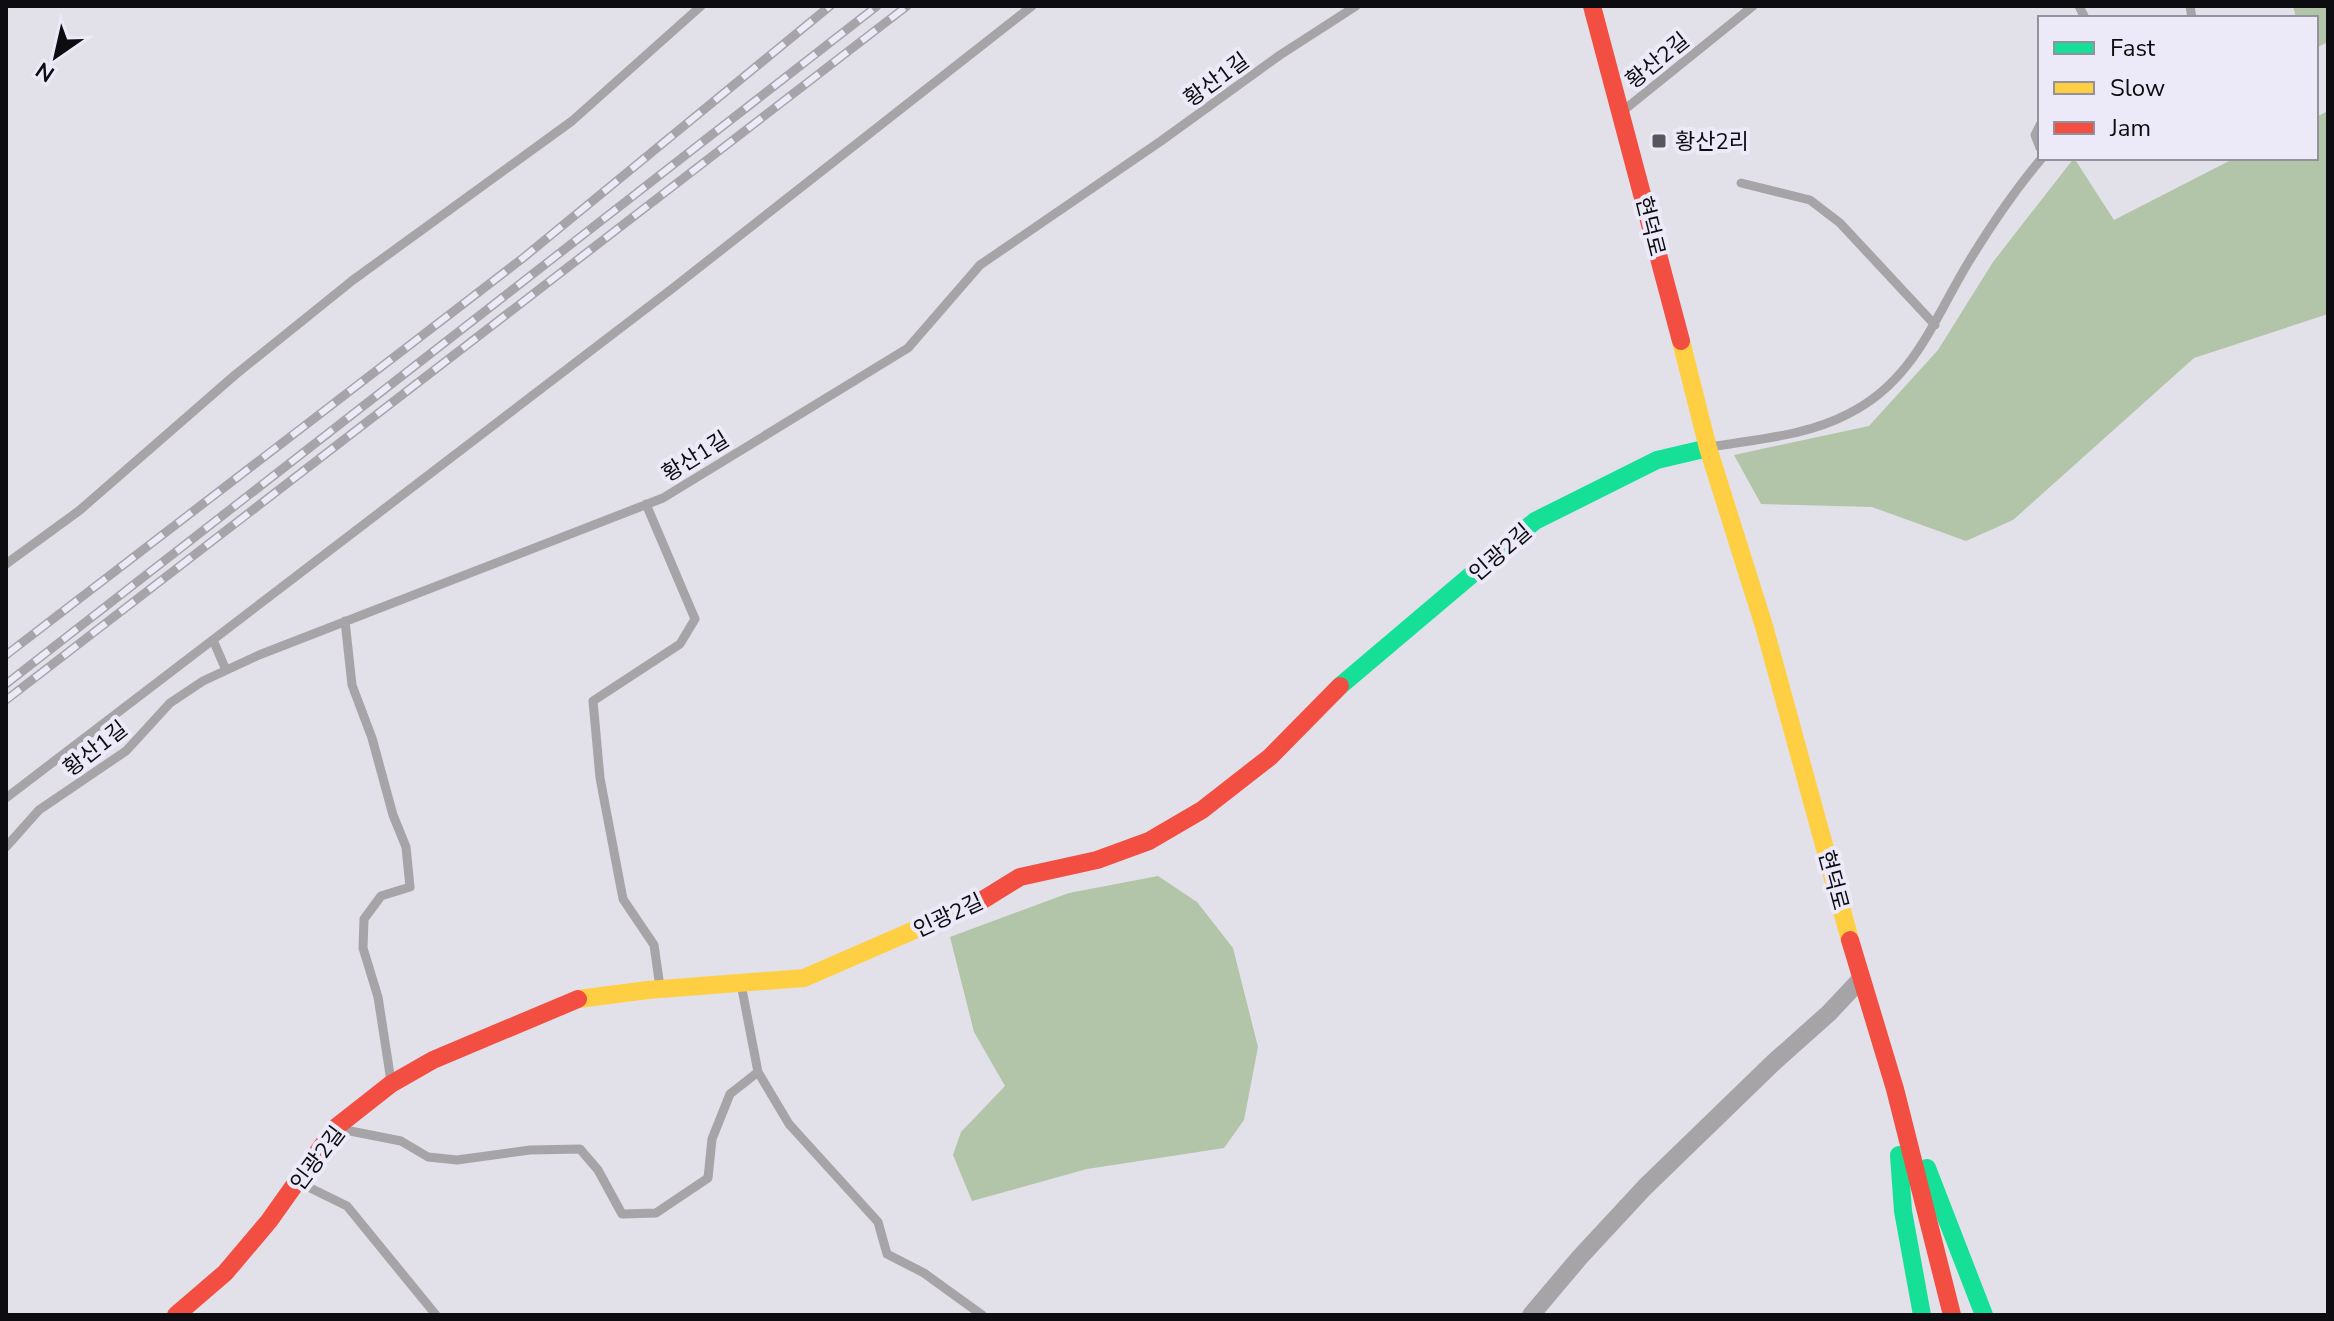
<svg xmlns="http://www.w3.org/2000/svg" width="2334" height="1321" font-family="'Nunito Sans','Noto Sans KR',sans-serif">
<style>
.forest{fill:#b2c5a9}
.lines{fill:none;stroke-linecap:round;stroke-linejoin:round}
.lane{stroke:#a7a4a7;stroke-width:9}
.street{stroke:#a7a4a7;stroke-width:18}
.fast{stroke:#16e098;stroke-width:18}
.slow{stroke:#ffcf43;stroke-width:18}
.jam{stroke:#f24e42;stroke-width:18}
.rail-casing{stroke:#a6a4a8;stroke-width:9}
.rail{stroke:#eceaf9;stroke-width:6;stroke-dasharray:18;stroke-linecap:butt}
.poi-dot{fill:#58565c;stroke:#eceaf9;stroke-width:3}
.labels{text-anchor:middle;stroke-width:8;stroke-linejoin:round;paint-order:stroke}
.street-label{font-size:22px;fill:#0d0c11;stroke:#eceaf9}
.poi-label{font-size:22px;fill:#0d0c11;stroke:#eceaf9;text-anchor:start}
</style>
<rect width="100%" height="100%" fill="#e2e0e8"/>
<path class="forest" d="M2293,6h35v36l-12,6v-30h-20z
M2328,111v203l-134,44 -181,162 -47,21 -94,-34 -111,-3 -27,-49 135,-29 69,-76 55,-88 81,-104 40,62 121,-62h81v-41z
M1158,876l39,26 36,46 25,99 -14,73 -20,28 -137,21 -115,32 -19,-46 8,-23 44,-46 -31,-54 -24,-95 119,-44z"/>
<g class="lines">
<path class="lane" d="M2079,6l6,12
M2190,6l2,12
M1624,110l129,-104
M2040,125l-5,10 5,13
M1741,183l69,17 30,23 95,102
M1711,447c46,-8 95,-11 137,-33 65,-32 85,-93 120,-151 22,-36 46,-72 74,-105
M646,504l49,115 -15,25 -87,57 7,77 23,121 31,46 6,42
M6,564l74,-54 155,-135 118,-95 219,-159 129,-115
M345,621l7,64 20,53 21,77 13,32 4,40 -29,9 -17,23 -1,29 15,49 13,84
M213,640l13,30
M6,798l667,-510 359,-282
M6,847l33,-37 87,-59 44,-48 33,-22 56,-26 404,-157 245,-150 72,-83 181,-124 119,-86 76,-49
M741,984l17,88 31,52 89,98 9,32 37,19 58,42
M340,1129l61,12 27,16 29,3 73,-10 50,-1 18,21 24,44 34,-1 52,-35 4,-39 18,-45 28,-22
M300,1183l47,23 89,109"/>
<path class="street" d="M1531,1315l49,-58 65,-70 129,-125 55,-49 32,-34"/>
<path class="fast" d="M1340,686l195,-165 122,-61 51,-12
M1899,1155l4,56 19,104
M1927,1168l57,147"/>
<path class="slow" d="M1681,341l27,107 56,178 86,314
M578,999l70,-9 156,-12 177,-77"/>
<path class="jam" d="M1592,6l89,335
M981,901l39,-24 77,-17 52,-19 53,-31 68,-53 70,-71
M1850,940l45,149 57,226
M176,1315l49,-42 44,-52 66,-93 56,-44 42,-24 145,-61"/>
<defs>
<path id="rail" d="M6,655l517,-397 307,-252
M6,684l871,-678
M6,700l901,-694"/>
</defs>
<use href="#rail" class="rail-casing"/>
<use href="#rail" class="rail"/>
</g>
<rect class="poi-dot" x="1651" y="133" width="16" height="16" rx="4"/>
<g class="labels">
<g class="street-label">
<text transform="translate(1657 60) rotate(-39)" y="8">황산2길</text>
<text transform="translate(1216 79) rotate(-36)" y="8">황산1길</text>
<text transform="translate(1651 226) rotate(76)" y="8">현덕로</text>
<text transform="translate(695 456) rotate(-32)" y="8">황산1길</text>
<text transform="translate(1500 552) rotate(-41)" y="8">인광2길</text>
<text transform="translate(95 748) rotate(-38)" y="8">황산1길</text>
<text transform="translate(1834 880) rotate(75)" y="8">현덕로</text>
<text transform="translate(948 915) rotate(-25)" y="8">인광2길</text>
<text transform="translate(317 1158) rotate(-53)" y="8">인광2길</text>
</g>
<g class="poi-label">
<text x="1675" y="149">황산2리</text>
</g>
</g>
<rect width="2334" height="1321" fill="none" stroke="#0d0c11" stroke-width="16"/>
<rect x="2038" y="16" width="280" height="144" fill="#eceaf9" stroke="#93919c" stroke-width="2"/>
<rect x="2054" y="42" width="40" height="12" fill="#16e098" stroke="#93919c" stroke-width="2"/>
<text x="2110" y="56" font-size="24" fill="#0d0c11">Fast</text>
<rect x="2054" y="82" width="40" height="12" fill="#ffcf43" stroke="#93919c" stroke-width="2"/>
<text x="2110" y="96" font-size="24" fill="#0d0c11">Slow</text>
<rect x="2054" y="122" width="40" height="12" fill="#f24e42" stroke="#93919c" stroke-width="2"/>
<text x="2110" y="136" font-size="24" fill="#0d0c11">Jam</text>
<g transform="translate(56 56) rotate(214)" stroke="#eceaf9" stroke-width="6" paint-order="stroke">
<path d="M0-6L14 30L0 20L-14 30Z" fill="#0d0c11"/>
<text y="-12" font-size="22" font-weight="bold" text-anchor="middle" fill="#0d0c11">N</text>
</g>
</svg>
